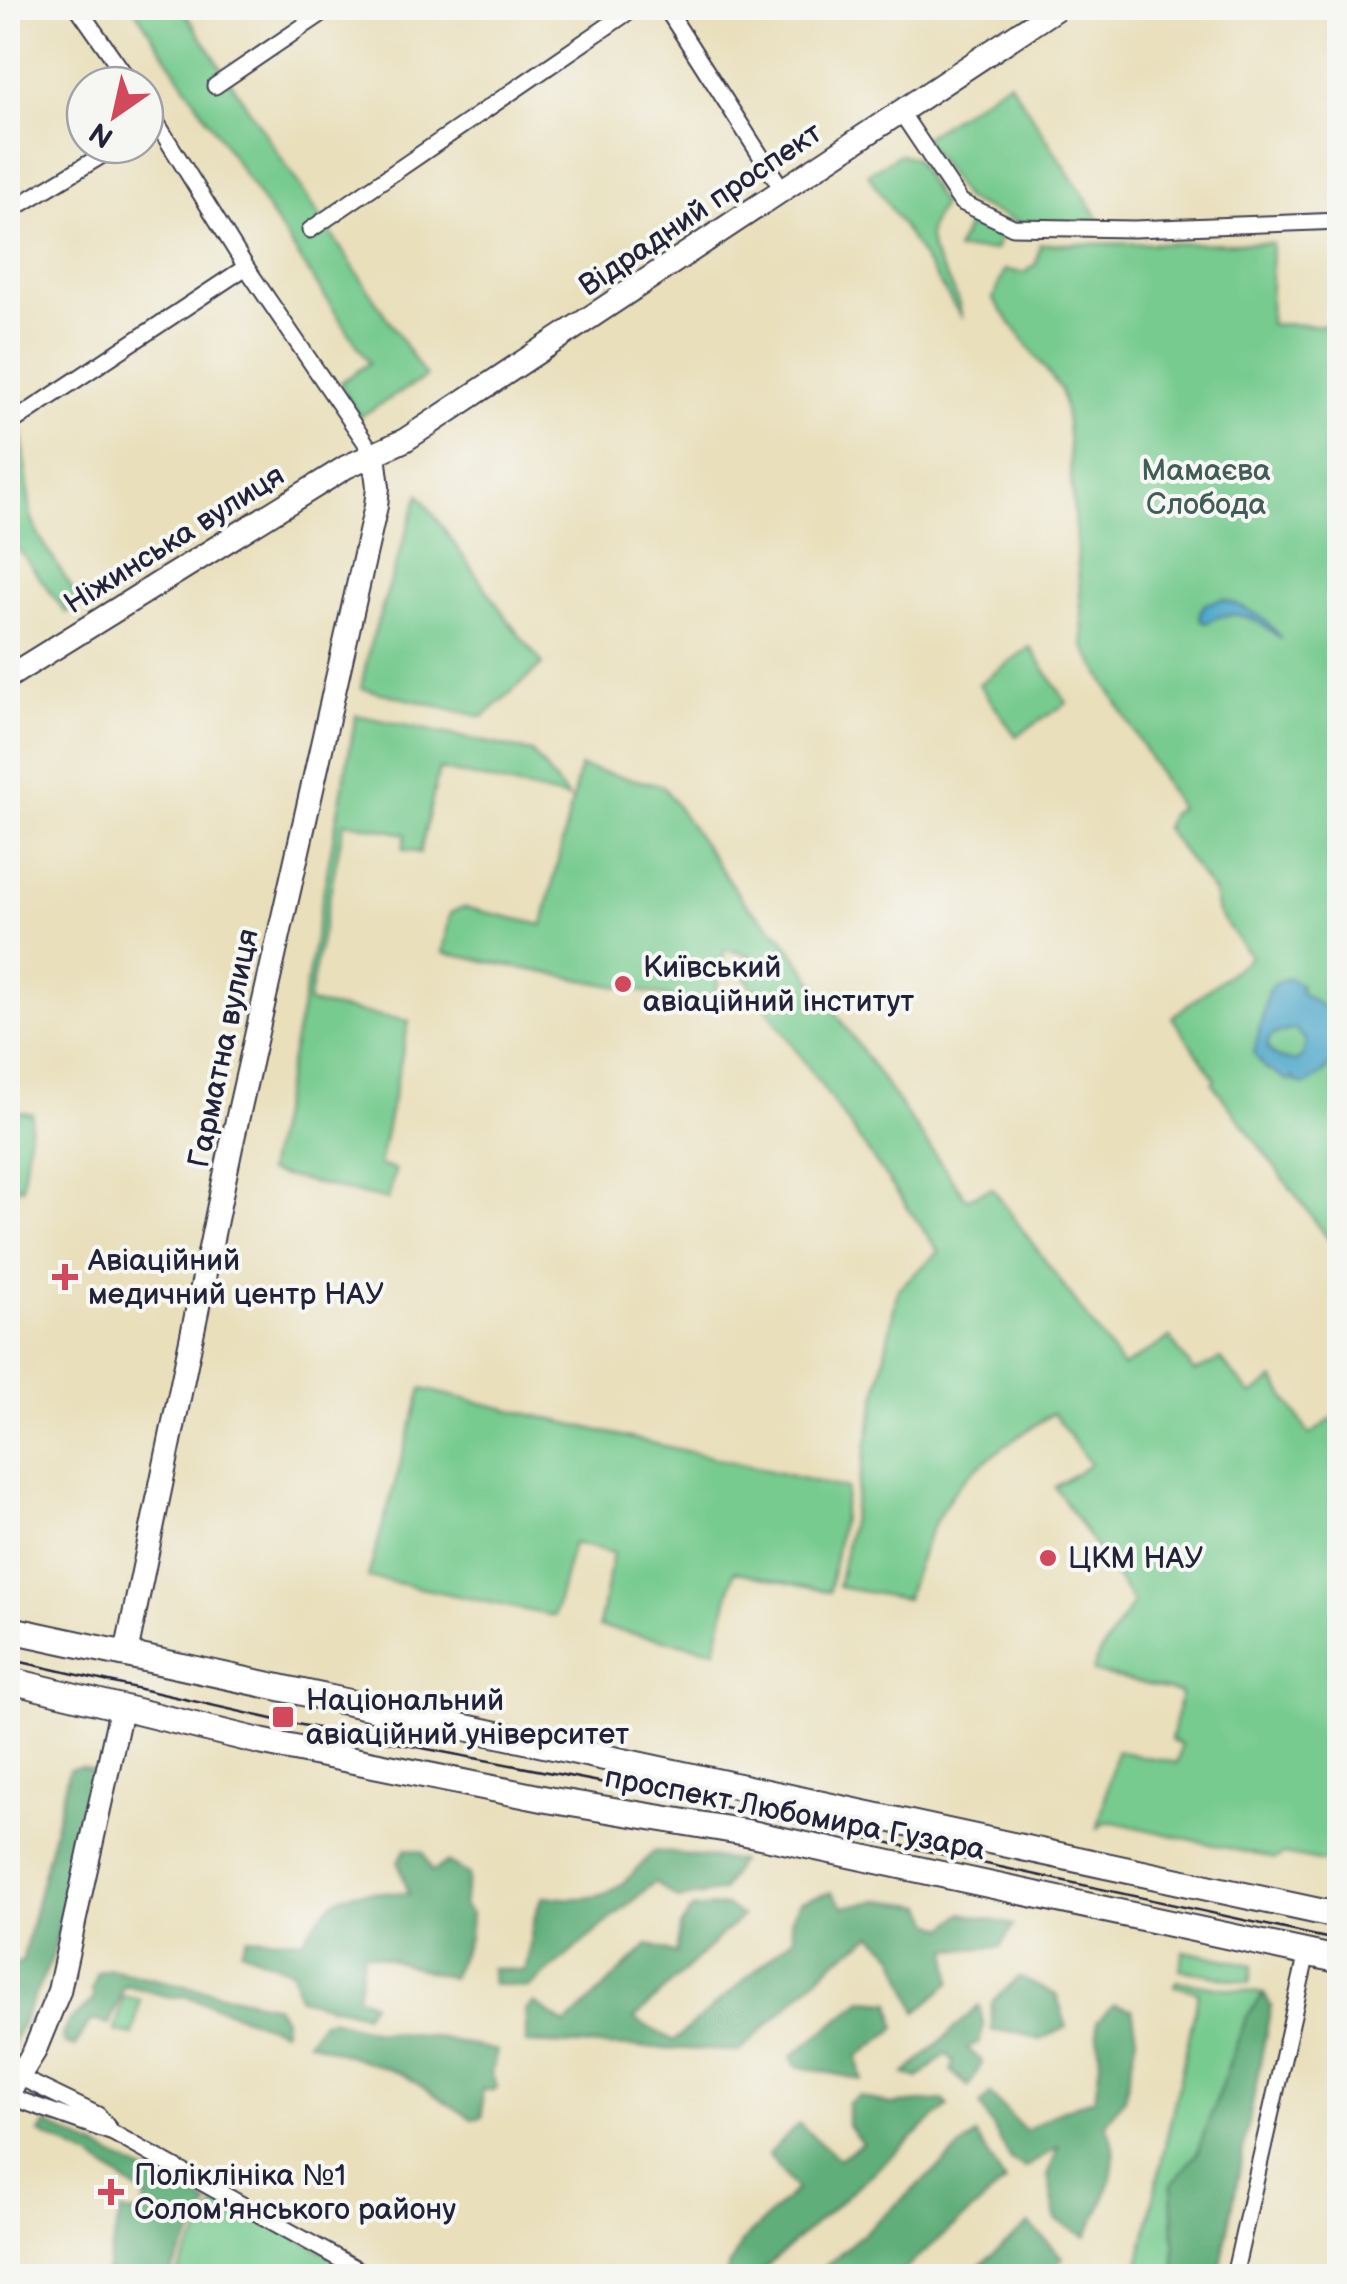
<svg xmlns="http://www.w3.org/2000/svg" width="1347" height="2284" font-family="'Balsamiq Sans',sans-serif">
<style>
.green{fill:#77cb8f;stroke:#4c7665;stroke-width:2.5}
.forest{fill:#61af7a;stroke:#42685a;stroke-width:2.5}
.water{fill:#4ba6c9;stroke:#366482;stroke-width:2.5;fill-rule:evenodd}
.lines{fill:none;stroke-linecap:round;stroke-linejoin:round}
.street-casing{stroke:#403e4e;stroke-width:19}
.secondary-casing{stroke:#403e4e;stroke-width:26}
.primary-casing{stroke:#403e4e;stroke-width:29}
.street{stroke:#fff;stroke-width:15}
.secondary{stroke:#fff;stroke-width:22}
.primary{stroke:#fff;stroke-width:25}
.tram{stroke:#22223b;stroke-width:2.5}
.poi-dot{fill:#d1495b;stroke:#f6f6f2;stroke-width:4}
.labels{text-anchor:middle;stroke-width:8;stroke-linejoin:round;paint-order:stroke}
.street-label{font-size:30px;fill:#22223b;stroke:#f6f6f2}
.park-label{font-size:30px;fill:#405d58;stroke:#f6f6f2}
.poi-label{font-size:30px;fill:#22223b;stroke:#f6f6f2;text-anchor:start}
</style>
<rect width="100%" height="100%" fill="#f6f6f2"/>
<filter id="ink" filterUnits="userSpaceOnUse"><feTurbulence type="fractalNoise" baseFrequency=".01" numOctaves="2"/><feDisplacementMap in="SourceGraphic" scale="20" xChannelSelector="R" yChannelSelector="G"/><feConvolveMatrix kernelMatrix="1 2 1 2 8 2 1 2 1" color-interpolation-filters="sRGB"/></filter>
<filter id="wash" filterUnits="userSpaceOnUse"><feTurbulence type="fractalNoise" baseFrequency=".0048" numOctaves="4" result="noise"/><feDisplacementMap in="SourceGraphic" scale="40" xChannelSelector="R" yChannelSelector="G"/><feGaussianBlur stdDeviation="2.25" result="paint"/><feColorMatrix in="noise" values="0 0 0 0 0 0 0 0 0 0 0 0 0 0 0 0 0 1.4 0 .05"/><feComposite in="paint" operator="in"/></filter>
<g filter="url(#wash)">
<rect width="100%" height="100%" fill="#e9dfbb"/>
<path class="green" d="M134,8h48l244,369 -67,40 -19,-34 29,-20z
M1009,81l94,144 -77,1 -60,-26 -43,-62z
M900,154l14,4 28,46c-4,9 -12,19 -13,29 -2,26 30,52 32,83l-93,-142z
M970,222l31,14 -6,14h-39z
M1272,243l-2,81 69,2v927l-127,-170 3,-4 -43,-62 79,-60 -33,-44 -4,-20 -49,-65 5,-13 9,-7 -95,-162 -17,-224 -6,-32 -68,-91 12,-29 20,3 11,-9 4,-20z
M8,425l14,7 9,84 7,18 42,68 -14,11 -58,-78z
M419,494l94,133 30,37 -60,53 -122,-29 9,-43z
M1030,647l37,56 -51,33 -37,-52z
M356,715l176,37 36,46 -129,-29 -19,84 -17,-4 3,-15 -62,-12 -36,181 101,18 -30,144 16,5 -7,30 -121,-28 39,-185z
M580,767l83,19 80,115 40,37 183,261 26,-11 131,179 47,-29 24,34 26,-13 32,36 22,-16 36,56 29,-21v451l-55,-11 -9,5 -161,-37h-7l-9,6 18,-77 61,12 4,-19 -10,-4 10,-47 -88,-21c0,-16 30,-49 40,-70l-78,-115 35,-23 -37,-51c-24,16 -76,50 -94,72 -27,33 -40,73 -53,114l-68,-12 60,-298 41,-37 -193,-273 3,-24 -24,-6 -12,56 -270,-52 7,-40 13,-6 80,18z
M8,1109l24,5 -10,74 -6,-2 -8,34z
M422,1389l425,100 -18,103 -95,-21 -19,79 -116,-23 14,-74 -40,-10 -19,73 -186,-39z
M1184,1951l69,14 -3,18 -70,-14z
M1177,1981l87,13 -18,24 -49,135 -25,31 3,78 6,14h-45l63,-284 -24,-6z
M123,1996l17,4 -7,35 -18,-4z
M221,2195l146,81h-192z"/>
<path class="forest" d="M81,1767l14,4 -43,187 -44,95v-87l14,-4 47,-193z
M406,1849l17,3 9,20 15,-10 22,13 -6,30 8,9 -2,24 -18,40 -87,-26 -7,44 15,7 -8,11 -65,-16 -7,-27 -51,-21 6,-13 56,3c37,-54 43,-50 106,-46l-11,-32z
M654,1851l86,10 -18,30 -44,8 -23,-17 -126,106 -36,-4 -2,-16 34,3c7,-26 4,-51 18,-74 64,4 68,1 111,-46z
M832,1892l11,15 38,-7 44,6 8,17 13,5 17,-15 51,12 -14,22 -51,3 2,32 -34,30 -22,-57 -22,-20 -37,25 -96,91 -214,-8v-33l8,-7 32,22 83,-81 27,10 4,-27 12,-18 34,-3 16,10 -108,103 40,22 120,-104 -3,-17 9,-18z
M110,1969l166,37 8,13 -1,12 -97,-35 -16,1 -45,-12 -16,39 -18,-4 -16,27 -11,-4 -2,-7 5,-12 27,-25 -2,-9 6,-18z
M1019,1977l37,18 11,32 -27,13 -22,-8 -26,-1v-29z
M1264,1994l7,12 -52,270h-38l-6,-14 -3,-78 25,-31 49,-135z
M863,2000l28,2 5,26 -38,29 4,23 -66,-14 -5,-9z
M1114,2005l18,4 5,28 -12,60 -20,26c21,39 -1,78 -19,114l-30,-17 -8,-45 10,-28 -33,21 -14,-8 -31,-55 10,-11 35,37 31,-18 39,-15 5,-36 -3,-41z
M979,2006l5,20 -5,16 -12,6 15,14 -13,25 -18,-16 3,-10 -8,-7 -28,24 -13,-4z
M330,2019l45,12 57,5 65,15 -6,22 6,14 -4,4 -11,-2v28l-10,2 -70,-45 -95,-33 15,-20z
M859,2096l31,9 53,-5 5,6 -192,170h-31l16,-33 55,-53 -28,-36 31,-30 40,35 23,-15 -14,-19v-22z
M46,2123l163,81 -40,72h-64l16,-65 21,4 4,-18 -55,-39 -51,-25z
M976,2135l29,48 -109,93h-82z
M1029,2224l34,34 -21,18h-74z"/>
<path class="water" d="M1222,599c26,9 44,17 59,40 -23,-20 -46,-34 -75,-16l-5,-2 -1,-9 5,-8z
M1288,978l13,7 -1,7 39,25c1,36 1,49 -34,68l-11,-4 -1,-4 -4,4 -23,-12 -12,-15 14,-63 6,-7zM1295,1029l11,12 -3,15 -8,6 -19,-5 -8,-8v-9l7,-6z"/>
</g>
<g filter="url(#ink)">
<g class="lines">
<defs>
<path id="street" d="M78,8l54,77
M666,8l116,181
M215,86l115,-78
M145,104l101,163 128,188
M900,111l61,91 52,25 121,2 206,-8
M8,212l111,-67
M310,230l324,-222
M8,425l238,-158
M19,2077l79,38 12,15
M8,2096l105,37 257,143
M1234,2276l73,-323"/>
<path id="secondary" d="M8,677l338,-210 59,-27 652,-432
M126,1654l105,-507 145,-641 2,-19 -4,-32
M8,2094l26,-42 25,-61 62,-282"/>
<path id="primary" d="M8,1629l1332,287
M8,1680l254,62 288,58 194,32 596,128"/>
</defs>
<use href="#street" class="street-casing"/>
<use href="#secondary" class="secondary-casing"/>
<use href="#primary" class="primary-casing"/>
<use href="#street" class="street"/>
<use href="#secondary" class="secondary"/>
<use href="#primary" class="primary"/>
<path class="tram" d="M8,1659l273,62 402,77 657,143"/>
</g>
</g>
<g class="poi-dot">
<circle cx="623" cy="984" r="10"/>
<path d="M60 1262h10v10h10v10h-10v10h-10v-10h-10v-10h10z"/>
<circle cx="1048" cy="1558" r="10"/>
<rect x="271" y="1705" width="24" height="24" rx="5"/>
<path d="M106 2177h10v10h10v10h-10v10h-10v-10h-10v-10h10z"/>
</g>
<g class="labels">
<g class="street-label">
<text transform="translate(700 209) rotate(-34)" y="10">Відрадний проспект</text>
<text transform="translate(174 539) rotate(-32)" y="10">Ніжинська вулиця</text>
<text transform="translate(223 1048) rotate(-78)" y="10">Гарматна вулиця</text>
<text transform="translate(795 1813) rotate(11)" y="10">проспект Любомира Гузара</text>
</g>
<g class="park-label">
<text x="1206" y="480">Мамаєва<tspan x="1206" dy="34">Слобода</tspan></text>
</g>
<g class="poi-label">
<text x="643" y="977">Київський<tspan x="643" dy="34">авіаційний інститут</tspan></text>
<text x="88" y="1270">Авіаційний<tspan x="88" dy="34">медичний центр НАУ</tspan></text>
<text x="1068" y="1568">ЦКМ НАУ</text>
<text x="306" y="1710">Національний<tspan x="306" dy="34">авіаційний університет</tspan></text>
<text x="134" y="2185">Поліклініка №1<tspan x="134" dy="34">Солом'янського району</tspan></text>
</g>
</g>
<rect width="1347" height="2284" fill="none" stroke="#f6f6f2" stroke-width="40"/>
<g transform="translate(115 115) rotate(214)"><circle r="48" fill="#f6f6f2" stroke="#a1a1a9" stroke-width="2.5"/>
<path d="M0-8L18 38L0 25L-18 38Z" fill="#d1495b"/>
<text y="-15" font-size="28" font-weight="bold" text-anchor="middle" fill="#22223b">N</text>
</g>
</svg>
